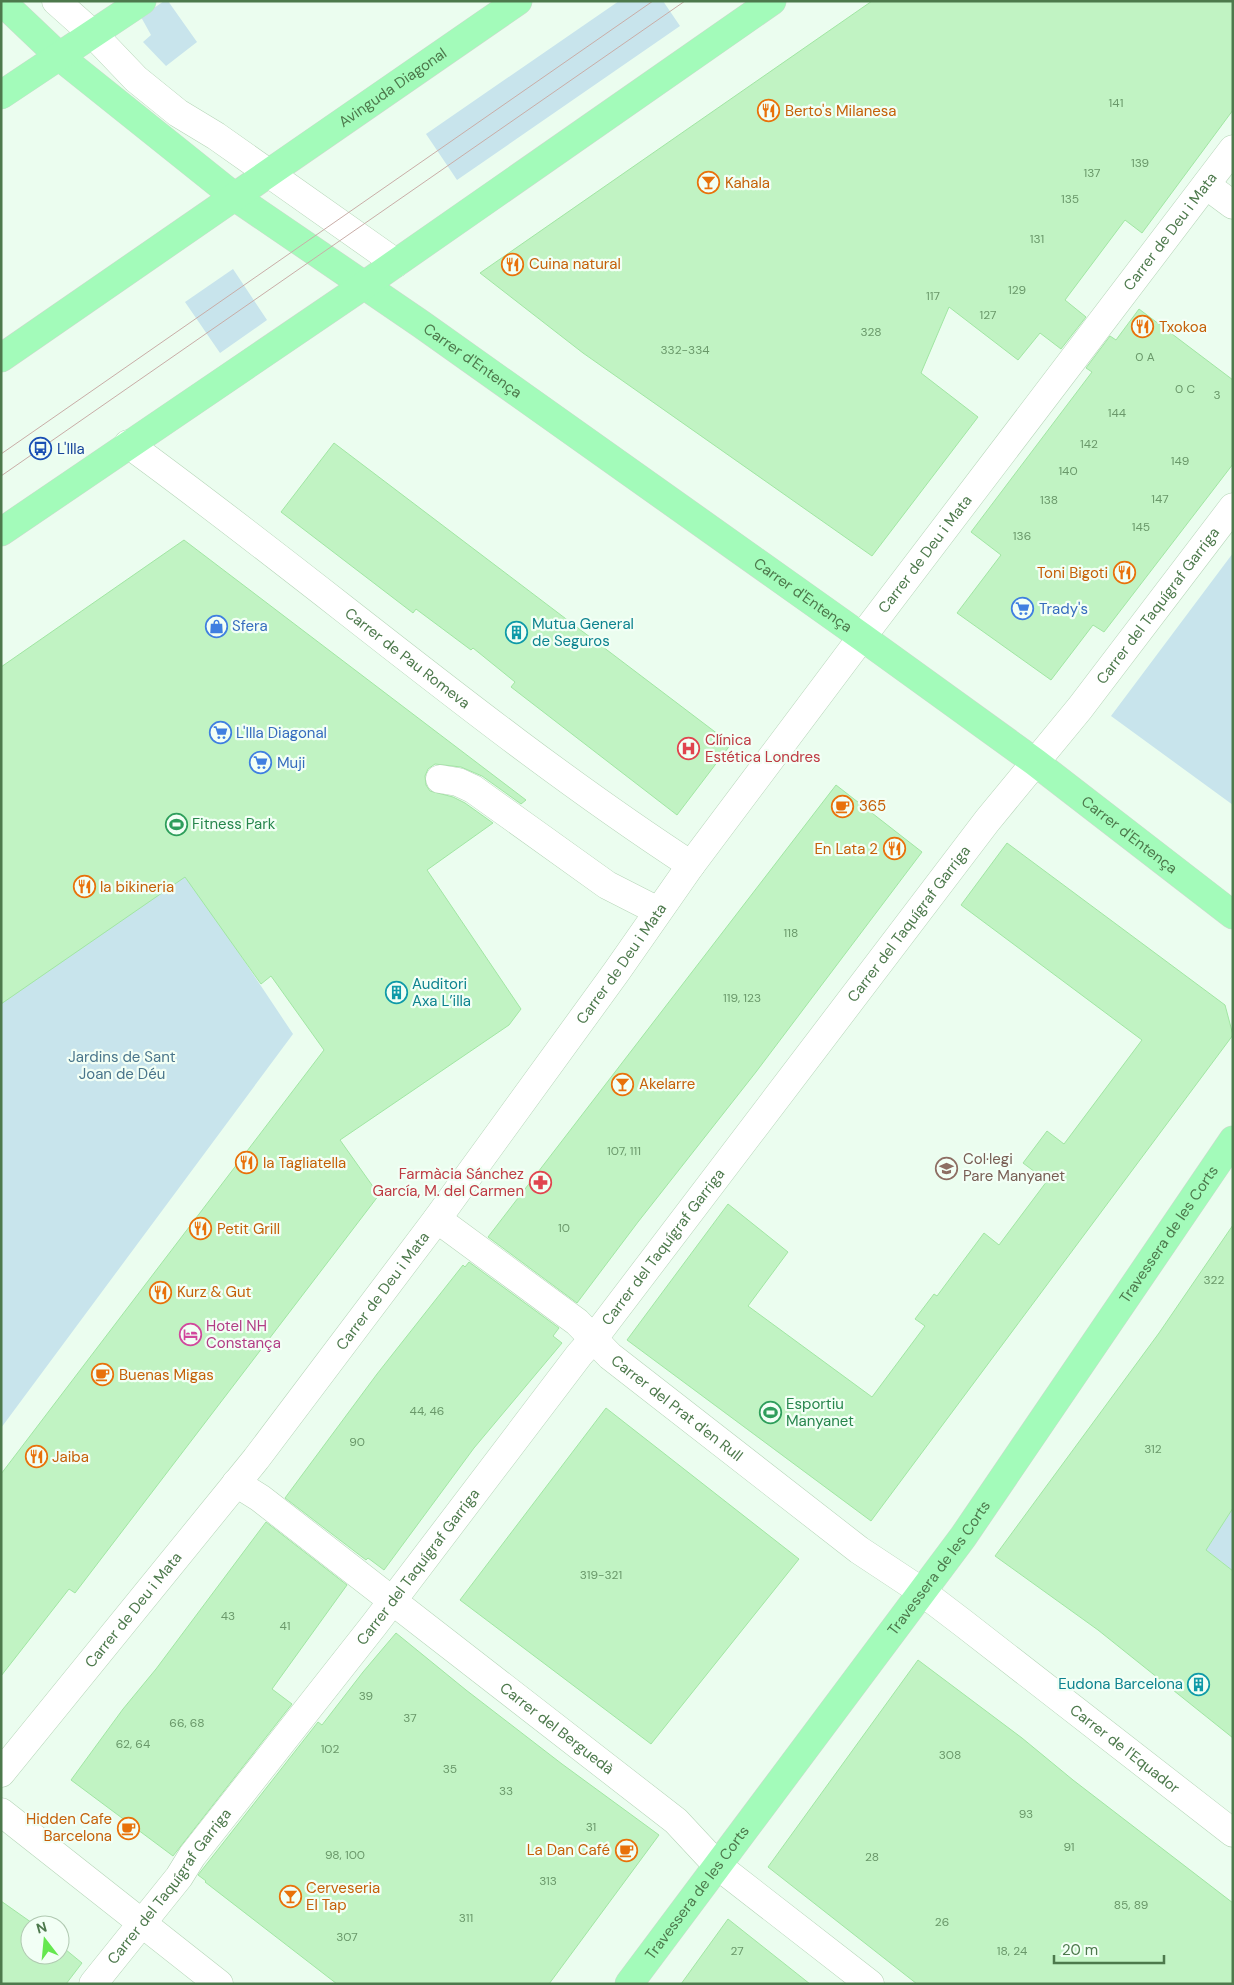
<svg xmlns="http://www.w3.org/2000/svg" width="1234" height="1985" font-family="'DM Sans',sans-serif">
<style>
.green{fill:#c8e4ec}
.building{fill:#c1f3c3;stroke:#a1e6a3}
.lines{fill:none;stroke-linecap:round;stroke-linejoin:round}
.minor-casing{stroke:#b5d5b7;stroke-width:29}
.major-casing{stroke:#cdd9cd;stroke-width:29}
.minor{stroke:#fff;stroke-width:28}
.major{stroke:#a3fbba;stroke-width:28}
.tram{stroke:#c9ada7;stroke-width:1}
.labels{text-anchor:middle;stroke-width:4.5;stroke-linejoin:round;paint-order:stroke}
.number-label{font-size:12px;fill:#6a986a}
.street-label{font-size:15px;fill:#4d794c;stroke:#f2fff5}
.food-label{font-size:15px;fill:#c56008;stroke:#f2fff5;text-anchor:start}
.transit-label{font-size:15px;fill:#164399;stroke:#f2fff5;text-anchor:start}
.shop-label{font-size:15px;fill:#366cbe;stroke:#f2fff5;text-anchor:start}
.culture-label{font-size:15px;fill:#0d838f;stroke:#f2fff5;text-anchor:start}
.health-label{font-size:15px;fill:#be3a42;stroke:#f2fff5;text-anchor:start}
.leisure-label{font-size:15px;fill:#27864d;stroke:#f2fff5;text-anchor:start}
.park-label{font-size:15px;fill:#49758b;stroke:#f2fff5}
.education-label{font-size:15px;fill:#785e54;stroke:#f2fff5;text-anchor:start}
.hotel-label{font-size:15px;fill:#b23c85;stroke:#f2fff5;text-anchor:start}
</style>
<rect width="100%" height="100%" fill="#ebfdef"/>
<path class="green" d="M164,1h4l29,41 -31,24 -23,-24 8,-7 -10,-18z
M619,1h44l17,25 -223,154 -31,-46z
M233,269l34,51 -47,33 -35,-51z
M1233,553v252l-122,-89z
M187,875l106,159 -292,394v-426z
M1232,1509h1v62l-27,-21z"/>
<path class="building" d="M872,1h361v109l-91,123 -17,-13 -60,80 21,17 -25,32 -21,-16 -22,27 -69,-53 -28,66 57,44 -106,139 -289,-203 -103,-80z
M1139,309l94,71v84l-129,168 -11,-7 -42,55 -94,-67 44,-58 -30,-23 121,-160 -6,-4 24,-32 6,4z
M334,443l397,301 -54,71 -166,-128 4,-5 -42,-34 -2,2 -55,-41 -3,4 -132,-101z
M184,540l342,260 -5,4 -39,-28 -21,-9 -26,-3 -7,5 -3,7 1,9 4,6 23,6 12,6 28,20 -66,47 94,139 -12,16 -169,115 39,55 -304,398 -6,-4 -68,87v-202l323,-424 -53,-74 -10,8 -76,-107 -184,127v-337z
M836,785l86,67 -166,220 -118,150 -61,81 -89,-66z
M1007,843l218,162 8,30 -362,486 -244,-181 101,-136 60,48 -40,54 124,91 53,-71 -10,-7 19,-25 3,2 47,-63 15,12 48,-64 -24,-18 24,-32 17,13 78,-104 -181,-135z
M1233,1225v283l-27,42 27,21v167l-135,-108 -103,-74 164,-223z
M469,1262l90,66 -6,8 9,7 -88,105 -90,122 -16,-12 -2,2 -81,-62 92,-124 86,-109 2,2z
M606,1408l193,151 -148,185 -191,-144z
M266,1522l81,63 -75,104 20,15 -119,152 -102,-76 52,-71 33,-40z
M396,1633l70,57 96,74 97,71 -110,149h-212l-132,-102 1,-1 -8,-6 120,-153 4,3 41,-53z
M918,1660l104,78 51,42 160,123v81h-316l-149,-117z
M1,1901l34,24h-5v30h30v-10l22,18 -16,21h-65z
M728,1919l82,65h-129z"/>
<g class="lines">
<defs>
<g id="minor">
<path d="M56,1l37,33 43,45 42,34 38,23 180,127"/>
<path d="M1206,185l27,20"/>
<path id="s1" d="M128,444c190,138 367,293 563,421"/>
<path d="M440,779l18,3 15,7 134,96 51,26"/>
<path id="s2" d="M437,1219l140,103 33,34 249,194 62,41 42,32 270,210"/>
<path id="s3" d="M236,1483l24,15 416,323 41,44 153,119"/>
<path id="s4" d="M1,1773l255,-314 181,-240 180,-248 74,-106 171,-228 371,-488"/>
<path d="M1,1812l218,172"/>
<path id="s5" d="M93,1984l86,-107 13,-21 182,-231 205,-270 15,-17 393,-517 93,-113 153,-201"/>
</g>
<g id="major">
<path id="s6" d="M1,1l59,56 175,140 186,127 441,313 173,125 198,153"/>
<path d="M1,95l141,-94"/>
<path id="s7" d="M1,358l517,-357"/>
<path d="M1,532l362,-246 409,-285"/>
<path id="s8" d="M629,1984l334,-447 270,-397"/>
</g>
</defs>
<use href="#minor" class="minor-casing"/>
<use href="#major" class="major-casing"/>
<use href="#minor" class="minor"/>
<use href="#major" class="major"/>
<path class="tram" d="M1,454l652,-453
M1,476l684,-475"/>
</g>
<defs>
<symbol id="restaurant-ring" viewBox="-11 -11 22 22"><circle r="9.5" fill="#f2fff5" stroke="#e8710a" stroke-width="1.5"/><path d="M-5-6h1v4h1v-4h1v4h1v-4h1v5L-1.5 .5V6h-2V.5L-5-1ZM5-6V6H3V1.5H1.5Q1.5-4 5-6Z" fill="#e8710a"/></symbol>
<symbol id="bar-ring" viewBox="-11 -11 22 22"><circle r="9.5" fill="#f2fff5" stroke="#e8710a" stroke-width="1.5"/><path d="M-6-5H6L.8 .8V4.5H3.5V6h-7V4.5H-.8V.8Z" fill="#e8710a"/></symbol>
<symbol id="bus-ring" viewBox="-11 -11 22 22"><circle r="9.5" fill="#f2fff5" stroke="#1a4fb4" stroke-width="1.5"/><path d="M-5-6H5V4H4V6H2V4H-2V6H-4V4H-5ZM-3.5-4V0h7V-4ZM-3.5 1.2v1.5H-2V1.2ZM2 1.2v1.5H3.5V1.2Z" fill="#1a4fb4"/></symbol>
<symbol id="supermarket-ring" viewBox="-11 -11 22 22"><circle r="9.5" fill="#f2fff5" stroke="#3f7fe0" stroke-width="1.5"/><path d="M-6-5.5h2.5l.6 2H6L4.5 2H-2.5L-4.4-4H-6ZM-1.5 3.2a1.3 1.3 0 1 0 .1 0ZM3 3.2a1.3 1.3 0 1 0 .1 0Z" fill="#3f7fe0"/></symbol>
<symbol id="shop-ring" viewBox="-11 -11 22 22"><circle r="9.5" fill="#f2fff5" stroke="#3f7fe0" stroke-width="1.5"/><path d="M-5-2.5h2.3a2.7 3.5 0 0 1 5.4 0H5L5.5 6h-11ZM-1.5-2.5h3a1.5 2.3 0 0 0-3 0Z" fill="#3f7fe0"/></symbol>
<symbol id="building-ring" viewBox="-11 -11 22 22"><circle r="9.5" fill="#f2fff5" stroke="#0f9aa8" stroke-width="1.5"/><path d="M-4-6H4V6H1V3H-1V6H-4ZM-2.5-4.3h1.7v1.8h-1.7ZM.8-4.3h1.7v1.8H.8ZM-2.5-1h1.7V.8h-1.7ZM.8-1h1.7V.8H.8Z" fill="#0f9aa8"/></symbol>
<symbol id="hospital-ring" viewBox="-11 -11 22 22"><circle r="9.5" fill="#f2fff5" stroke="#e0444e" stroke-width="1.5"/><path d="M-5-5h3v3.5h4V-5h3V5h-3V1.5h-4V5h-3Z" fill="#e0444e"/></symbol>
<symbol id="cafe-ring" viewBox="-11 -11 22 22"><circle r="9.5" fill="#f2fff5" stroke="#e8710a" stroke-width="1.5"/><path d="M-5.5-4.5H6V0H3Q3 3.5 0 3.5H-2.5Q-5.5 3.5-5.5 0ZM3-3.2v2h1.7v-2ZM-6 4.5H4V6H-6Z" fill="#e8710a"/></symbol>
<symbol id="stadium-ring" viewBox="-11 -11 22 22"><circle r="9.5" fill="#f2fff5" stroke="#2e9e5b" stroke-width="1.5"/><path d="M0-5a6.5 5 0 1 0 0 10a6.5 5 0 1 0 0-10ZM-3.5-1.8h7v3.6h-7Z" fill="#2e9e5b"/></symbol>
<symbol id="school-ring" viewBox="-11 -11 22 22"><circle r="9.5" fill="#f2fff5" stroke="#8d6e63" stroke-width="1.5"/><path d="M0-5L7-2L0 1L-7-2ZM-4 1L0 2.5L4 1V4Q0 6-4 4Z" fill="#8d6e63"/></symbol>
<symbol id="pharmacy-ring" viewBox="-11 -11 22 22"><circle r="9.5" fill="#f2fff5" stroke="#e0444e" stroke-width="1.5"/><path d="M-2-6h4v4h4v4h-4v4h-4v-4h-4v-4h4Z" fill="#e0444e"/></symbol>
<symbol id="hotel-ring" viewBox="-11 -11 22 22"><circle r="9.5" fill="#f2fff5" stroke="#d1479c" stroke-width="1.5"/><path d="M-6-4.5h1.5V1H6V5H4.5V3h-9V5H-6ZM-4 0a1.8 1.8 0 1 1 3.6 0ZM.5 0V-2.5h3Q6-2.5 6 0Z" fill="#d1479c"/></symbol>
</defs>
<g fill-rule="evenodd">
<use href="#restaurant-ring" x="756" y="98" width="25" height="25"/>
<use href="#bar-ring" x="696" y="170" width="25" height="25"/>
<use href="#restaurant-ring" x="500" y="252" width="25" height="25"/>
<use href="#restaurant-ring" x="1130" y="314" width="25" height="25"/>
<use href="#bus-ring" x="28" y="436" width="25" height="25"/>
<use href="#restaurant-ring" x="1112" y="560" width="25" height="25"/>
<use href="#supermarket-ring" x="1010" y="596" width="25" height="25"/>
<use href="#shop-ring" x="204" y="614" width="25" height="25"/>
<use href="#building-ring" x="504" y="620" width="25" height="25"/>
<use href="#supermarket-ring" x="208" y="720" width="25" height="25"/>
<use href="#hospital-ring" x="676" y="736" width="25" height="25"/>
<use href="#supermarket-ring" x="248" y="750" width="25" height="25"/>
<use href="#cafe-ring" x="830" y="794" width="25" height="25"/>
<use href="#stadium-ring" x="164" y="812" width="25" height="25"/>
<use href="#restaurant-ring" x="882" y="836" width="25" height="25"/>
<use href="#restaurant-ring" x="72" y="874" width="25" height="25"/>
<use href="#building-ring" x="384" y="980" width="25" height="25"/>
<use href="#bar-ring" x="610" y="1072" width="25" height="25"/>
<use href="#restaurant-ring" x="234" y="1150" width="25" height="25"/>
<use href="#school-ring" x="934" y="1156" width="25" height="25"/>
<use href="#pharmacy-ring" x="528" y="1170" width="25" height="25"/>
<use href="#restaurant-ring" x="188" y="1216" width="25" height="25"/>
<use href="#restaurant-ring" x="148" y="1280" width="25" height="25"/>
<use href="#hotel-ring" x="178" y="1322" width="25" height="25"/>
<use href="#cafe-ring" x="90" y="1362" width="25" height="25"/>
<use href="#stadium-ring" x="758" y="1400" width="25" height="25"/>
<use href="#restaurant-ring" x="24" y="1444" width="25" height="25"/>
<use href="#building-ring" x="1186" y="1672" width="25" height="25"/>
<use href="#cafe-ring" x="116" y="1816" width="25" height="25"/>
<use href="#cafe-ring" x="614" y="1838" width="25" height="25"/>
<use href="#bar-ring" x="278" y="1884" width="25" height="25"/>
</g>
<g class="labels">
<g class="number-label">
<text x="1116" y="107">141</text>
<text x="1140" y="167">139</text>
<text x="1092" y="177">137</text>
<text x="1070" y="203">135</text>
<text x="1037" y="243">131</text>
<text x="1017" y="294">129</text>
<text x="933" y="300">117</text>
<text x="988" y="319">127</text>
<text x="871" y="336">328</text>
<text x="685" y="354">332-334</text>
<text x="1145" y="361">0 A</text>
<text x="1185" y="393">0 C</text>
<text x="1217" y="399">3</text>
<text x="1117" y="417">144</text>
<text x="1089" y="448">142</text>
<text x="1180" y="465">149</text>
<text x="1068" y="475">140</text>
<text x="1160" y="503">147</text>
<text x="1049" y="504">138</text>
<text x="1141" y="531">145</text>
<text x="1022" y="540">136</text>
<text x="791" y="937">118</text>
<text x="742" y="1002">119, 123</text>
<text x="624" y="1155">107, 111</text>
<text x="564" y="1232">10</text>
<text x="1214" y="1284">322</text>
<text x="427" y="1415">44, 46</text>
<text x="357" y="1446">90</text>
<text x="1153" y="1453">312</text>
<text x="601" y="1579">319-321</text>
<text x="228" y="1620">43</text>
<text x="285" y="1630">41</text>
<text x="366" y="1700">39</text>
<text x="410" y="1722">37</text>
<text x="187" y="1727">66, 68</text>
<text x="133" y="1748">62, 64</text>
<text x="330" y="1753">102</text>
<text x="950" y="1759">308</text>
<text x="450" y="1773">35</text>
<text x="506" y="1795">33</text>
<text x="1026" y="1818">93</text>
<text x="591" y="1831">31</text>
<text x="1069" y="1851">91</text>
<text x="345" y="1859">98, 100</text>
<text x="872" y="1861">28</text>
<text x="548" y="1885">313</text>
<text x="1131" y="1909">85, 89</text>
<text x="466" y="1922">311</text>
<text x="942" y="1926">26</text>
<text x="347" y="1941">307</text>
<text x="737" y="1955">27</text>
<text x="1012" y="1955">18, 24</text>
</g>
<g class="street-label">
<text dy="5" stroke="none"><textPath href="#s7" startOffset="476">Avinguda Diagonal</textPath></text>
<text dy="5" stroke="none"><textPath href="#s4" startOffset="1935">Carrer de Deu i Mata</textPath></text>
<text dy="5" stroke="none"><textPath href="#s6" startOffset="594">Carrer d'Entença</textPath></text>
<text dy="5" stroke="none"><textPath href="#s4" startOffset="1530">Carrer de Deu i Mata</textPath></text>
<text dy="5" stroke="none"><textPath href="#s6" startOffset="999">Carrer d'Entença</textPath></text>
<text dy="5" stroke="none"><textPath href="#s5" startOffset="1742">Carrer del Taquígraf Garriga</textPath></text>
<text dy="5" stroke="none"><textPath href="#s1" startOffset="352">Carrer de Pau Romeva</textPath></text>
<text dy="5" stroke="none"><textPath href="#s6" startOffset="1404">Carrer d'Entença</textPath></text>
<text dy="5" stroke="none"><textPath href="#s5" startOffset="1338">Carrer del Taquígraf Garriga</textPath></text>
<text dy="5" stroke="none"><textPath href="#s4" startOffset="1020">Carrer de Deu i Mata</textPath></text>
<text dy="5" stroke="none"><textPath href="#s8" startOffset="924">Travessera de les Corts</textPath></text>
<text dy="5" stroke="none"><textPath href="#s5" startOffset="932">Carrer del Taquígraf Garriga</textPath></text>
<text dy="5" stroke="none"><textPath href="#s4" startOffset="615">Carrer de Deu i Mata</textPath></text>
<text dy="5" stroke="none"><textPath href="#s2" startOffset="306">Carrer del Prat d'en Rull</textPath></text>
<text dy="5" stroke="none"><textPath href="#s5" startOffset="529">Carrer del Taquígraf Garriga</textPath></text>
<text dy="5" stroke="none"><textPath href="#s8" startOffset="519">Travessera de les Corts</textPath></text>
<text dy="5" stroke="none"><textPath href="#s4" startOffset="210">Carrer de Deu i Mata</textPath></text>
<text dy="5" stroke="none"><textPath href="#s3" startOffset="404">Carrer del Berguedà</textPath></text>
<text dy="5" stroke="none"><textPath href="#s2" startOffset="869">Carrer de l'Equador</textPath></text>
<text dy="5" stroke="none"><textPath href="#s5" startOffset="124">Carrer del Taquígraf Garriga</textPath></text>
<text dy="5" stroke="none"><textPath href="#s8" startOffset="114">Travessera de les Corts</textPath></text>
</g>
<g class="food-label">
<text x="785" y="116">Berto's Milanesa</text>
<text x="725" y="188">Kahala</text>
<text x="529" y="269">Cuina natural</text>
<text x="1159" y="332">Txokoa</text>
<text x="1108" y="578" text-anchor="end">Toni Bigoti</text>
<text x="859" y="811">365</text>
<text x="878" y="854" text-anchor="end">En Lata 2</text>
<text x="100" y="892">la bikineria</text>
<text x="639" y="1089">Akelarre</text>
<text x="263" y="1168">la Tagliatella</text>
<text x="217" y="1234">Petit Grill</text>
<text x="177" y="1297">Kurz &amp; Gut</text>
<text x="119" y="1380">Buenas Migas</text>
<text x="52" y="1462">Jaiba</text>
<text x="112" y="1824" text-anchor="end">Hidden Cafe<tspan x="112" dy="17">Barcelona</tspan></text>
<text x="610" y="1855" text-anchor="end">La Dan Café</text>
<text x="306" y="1893">Cerveseria<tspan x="306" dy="17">El Tap</tspan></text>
</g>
<g class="transit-label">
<text x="57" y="454">L'Illa</text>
</g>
<g class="shop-label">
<text x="1039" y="614">Trady's</text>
<text x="232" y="631">Sfera</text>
<text x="236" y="738">L'Illa Diagonal</text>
<text x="277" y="768">Muji</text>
</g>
<g class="culture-label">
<text x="532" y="629">Mutua General<tspan x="532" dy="17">de Seguros</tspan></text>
<text x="412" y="989">Auditori<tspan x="412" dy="17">Axa L’illa</tspan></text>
<text x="1183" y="1689" text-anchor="end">Eudona Barcelona</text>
</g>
<g class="health-label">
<text x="705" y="745">Clínica<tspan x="705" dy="17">Estética Londres</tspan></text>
<text x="524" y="1179" text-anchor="end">Farmàcia Sánchez<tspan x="524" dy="17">García, M. del Carmen</tspan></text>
</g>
<g class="leisure-label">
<text x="192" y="829">Fitness Park</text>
<text x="786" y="1409">Esportiu<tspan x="786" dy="17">Manyanet</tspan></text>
</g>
<g class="park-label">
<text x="122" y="1062">Jardins de Sant<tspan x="122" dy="17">Joan de Déu</tspan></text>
</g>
<g class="education-label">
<text x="963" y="1164">Col·legi<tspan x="963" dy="17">Pare Manyanet</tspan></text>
</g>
<g class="hotel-label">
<text x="206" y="1331">Hotel NH<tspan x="206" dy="17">Constança</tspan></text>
</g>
</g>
<rect width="1234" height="1985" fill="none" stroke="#4d794c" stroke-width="5"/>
<g transform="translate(45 1940) rotate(344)"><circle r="24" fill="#f2fff5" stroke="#b0c9b1"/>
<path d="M0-4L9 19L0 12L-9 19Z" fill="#65e84f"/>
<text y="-8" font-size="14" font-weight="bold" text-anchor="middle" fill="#4d794c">N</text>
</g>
<path d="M1054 1955v8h110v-8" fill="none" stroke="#4d794c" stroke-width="2.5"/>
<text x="1062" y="1955" font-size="15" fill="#4d794c" stroke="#f2fff5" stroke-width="4" paint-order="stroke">20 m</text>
</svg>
